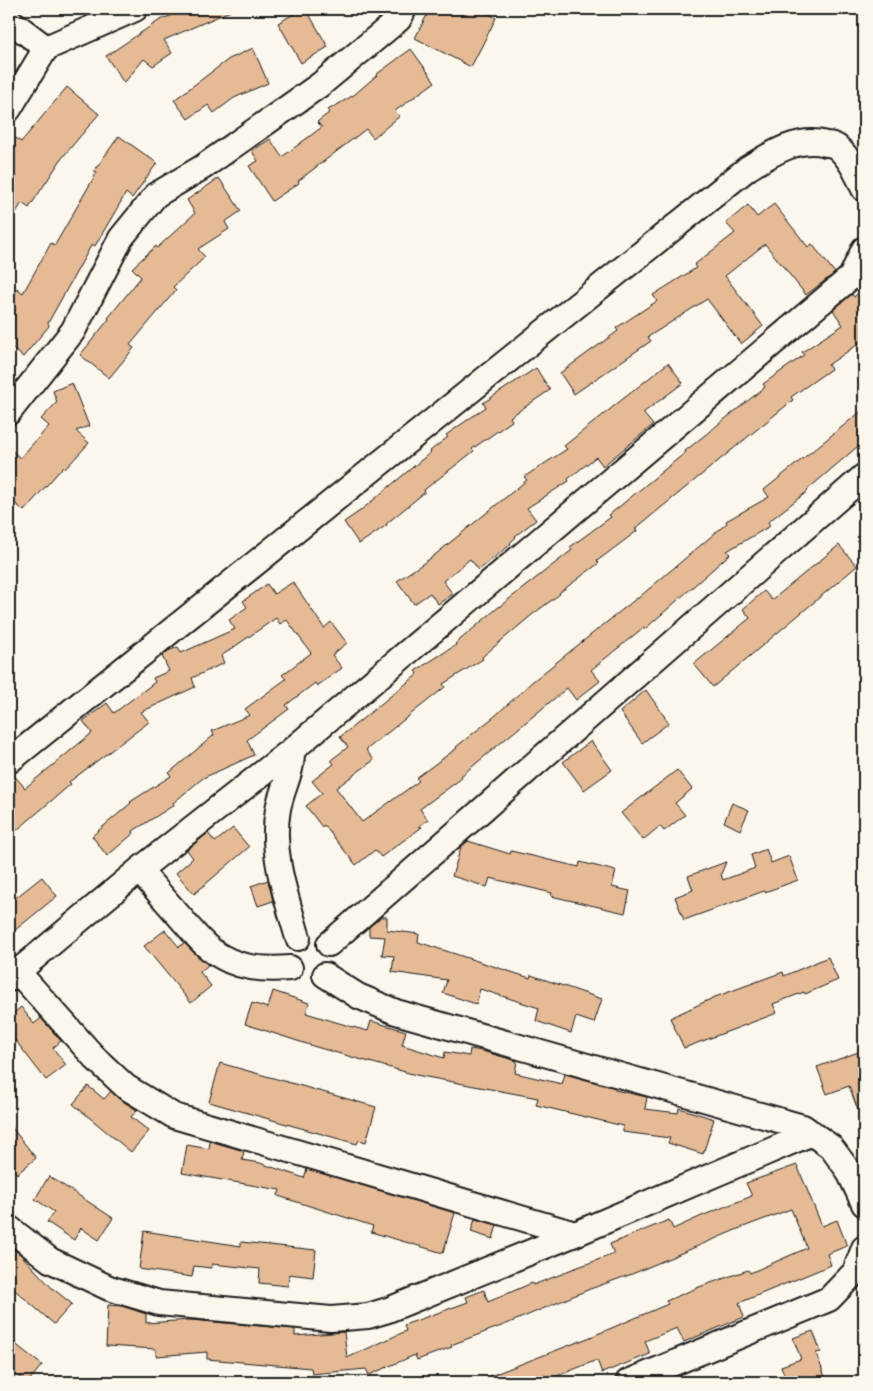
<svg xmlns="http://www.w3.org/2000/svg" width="873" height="1391" font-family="Sriracha,sans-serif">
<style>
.building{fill:#e5ba95;stroke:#1c1c1c}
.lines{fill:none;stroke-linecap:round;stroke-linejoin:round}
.street-casing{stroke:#1c1c1c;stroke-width:28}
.street{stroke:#fbf7ec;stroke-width:24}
</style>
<rect width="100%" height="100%" fill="#fbf7ec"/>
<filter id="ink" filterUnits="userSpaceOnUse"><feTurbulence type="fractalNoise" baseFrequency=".02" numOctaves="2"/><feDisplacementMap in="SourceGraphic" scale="10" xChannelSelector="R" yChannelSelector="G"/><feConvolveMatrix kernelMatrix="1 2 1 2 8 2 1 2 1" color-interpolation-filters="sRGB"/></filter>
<g filter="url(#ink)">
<path class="building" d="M187,9h48l-71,31 8,13 -19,13 -9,-7 -20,24 -18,-27 54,-36z
M302,9h4l22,38 -27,16 -23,-40z
M430,9h50l16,9 -25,49 -56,-29z
M253,48l15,35 -34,15 -20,15 -6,-8 -20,14 -14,-19 55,-41z
M411,49l24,33 -40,29 5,5 -27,22 -7,-9 -68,52 1,2 -27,18 -23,-35 9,-5 -6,-10 18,-12 12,18 40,-30 -5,-5 12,-9 -1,-3 26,-15 23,-20v-1z
M67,87l32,27 -37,44 -33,50 -7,-5 -13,20v-73l7,-12 5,4z
M119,136l38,27 -25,35 -6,-5 -31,53 -3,-2 -44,79 1,3 -26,31 -14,-12v-47l8,-10 6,5 28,-50 4,2 42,-73 -3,-1z
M219,178l22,33 -16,11 4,7 -31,20 7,8 -32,30 3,3 -46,55 4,3 -25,30 -29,-23 29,-36 -1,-1 33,-41 -9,-9 24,-22 1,2 38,-35 -8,-13z
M774,204l34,43 4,-3 23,29 -29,22 -41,-51 -40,32 38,50 -22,18 -34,-45 -59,38 3,4 -77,53 -14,-21 58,-42 -2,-3 41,-27 -4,-6 43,-27 -2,-3 41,-32 -9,-10 22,-18 9,12z
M852,294l2,3 3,-3 7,10v36l-36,25 3,4 -40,28 2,3 -158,129 2,2 -40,30 2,2 -40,30 1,1 -27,20 -51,43 1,2 -40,25 2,3 -79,63 8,10 -38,28 26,34 57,-41 -3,-3 41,-30 -1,-1 39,-31 38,-35 104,-83v1l90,-76 -1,-2 43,-24 -5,-7 100,-81v32l-57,49 1,1 -40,31 2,4 -43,25 3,3 -85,75 -1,-2 -53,43 9,11 -24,19 -9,-12 -106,88 1,2 -42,31 8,11 -9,6 3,1 -41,30 -6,-7 -19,15 -32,-40 -2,2 -16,-21 16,-13 -10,-12 22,-17 -3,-4 17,-13 -8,-10 78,-63 -3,-3 41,-26 -1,-1 40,-34 77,-60 -2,-3 41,-30 -2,-2 77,-63 -1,-1 80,-64 -2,-3 41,-29 -2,-3 41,-27 -10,-15z
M668,363l15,20 -40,30 10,12 -50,41 -7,-9 -28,22 1,2 -42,27 9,12 -21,16 1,1 -6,6 1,1 -32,26 -9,-11 -27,22 10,13 -15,10 -8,-11 -16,11 -17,-23 34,-23 96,-78 -3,-3 43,-28 -3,-3z
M536,368l14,22 -40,27 2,4 -40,28 2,2 -50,39 1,2 -39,32 1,1 -28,19 -15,-22 16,-11 71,-59 -1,-1 18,-14 -2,-2 40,-28 -3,-4z
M72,383l17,43 -13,5 13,12 -24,26 -2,-2 -39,44 -15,-13v-50l11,10 29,-32 -8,-7 16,-17 -4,-11z
M839,545l18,21 -144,121 -19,-23 56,-46 -7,-9 21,-18 8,9z
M293,582l31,46 7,-6 16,21 -15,12 10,13 -25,18 -2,-3 -29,22 3,4 -42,31 7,15 -51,23 -30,25 1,2 -41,26 1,2 -27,23 -15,-20 39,-33 -1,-1 41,-26 -2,-3 45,-38 -2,-4 38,-16 -5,-6 41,-30 -4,-4 29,-22 -24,-33 -7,4 -4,-6 -55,38 3,7 -32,15 3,9 -54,25 8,10 -80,60 2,2 -62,53v-63h4l12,14 67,-55 -9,-12 24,-18 7,10 41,-31 -2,-4 16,-7 -7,-15 6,-5 10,-4 3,6 54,-24 -6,-9 18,-13 -4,-6 24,-17 7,10z
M646,690l23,33 -27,20 -22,-31z
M591,741l21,29 -28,20 -21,-28z
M677,770l15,19 -17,14 10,12 -21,16 -4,-5 -17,14 -22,-27z
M732,803l17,7 -9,20 -16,-8z
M233,828l16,19 -55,47 -18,-21 17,-15 -6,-8 21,-17 7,9z
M468,841l42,13 1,-3 68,16 1,-5 36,9 -4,16 18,4 -5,22 -74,-17 1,-3 -62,-15 -3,9 -35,-11 9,-29z
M766,849l5,14 18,-7 9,24 -33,12 -1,-1 -80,29 -9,-23 18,-7 -5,-14 38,-14 -5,12 2,6 32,-12 -4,-13z
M42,877l15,19 -48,39v-32z
M268,880l5,21 -15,5 -7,-20z
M381,917h6v13l32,4 -1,8 112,36 1,-3 71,24 -8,24 -18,-6 -5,16 -35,-12 3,-13 -59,-19 -4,15 -33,-11 4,-13 -55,-8 2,-16 -12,-1 3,-18 -16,-1v-9z
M165,930l14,17 5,-4 24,22 -8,7 11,14 -20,17 -47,-57z
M828,957l10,23 -33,14 -1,-2 -31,12 4,9 -93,35 -14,-30 45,-21 68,-25 1,4z
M273,991l36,12 -3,10 43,13 19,5 3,-10 35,10 -4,14 42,13 1,-6 24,4 1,-7 12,2 35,10 -2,12 47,11 3,-10 51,14 -1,2 32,7 -2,12 33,4 1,-5 35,11 -11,35 -35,-11 2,-5 -47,-6v-6l-87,-21 2,-7 -122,-23 -100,-28 -71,-23 7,-21 16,5z
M21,1007l13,17 7,-6 20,23 -8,7 13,17 -20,15 -37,-48v-15z
M864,1050v71h-2l-13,-35 -22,8 -10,-27z
M220,1063l156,44 -10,35 -7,-2 -2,4 -148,-42z
M88,1086l16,13 7,-8 8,8 18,11 -6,7 18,14 -18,21 -58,-48z
M9,1124l27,34 -19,16 -8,-10z
M210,1141l34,10 -2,9 18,3 44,15 3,-9 148,44 -12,40 -72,-21 2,-6 -95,-30 2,-6 -98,-17 5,-28 22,4z
M797,1165l25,61 15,-6 10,26 -20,8 4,11 -92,38 5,14 -60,25 -7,-14 -32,13 5,13 -48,19 -5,-13 -47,19 2,3h-75v-1l111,-43 80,-34 -2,-3 33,-14 49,-17 2,3 57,-25 -16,-39 -53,20 -106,45 -42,15 -81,34 -58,22 1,2 -35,13 -2,-5 -46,20 -3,-6 -54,5 -1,-6 -104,-9v-7l-51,4v-7l-50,-3 2,-41 14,1 24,8v9l44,-3 105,9v7l49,-4 3,26 59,-27 -2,-6 64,-23 -2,-5 18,-7 4,12 44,-19 1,2 34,-13v-1l47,-17 -4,-10 59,-24 4,9 31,-14 48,-19 -6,-13z
M49,1176l64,42 -14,22 -18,-12 -7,12 -27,-18 7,-10 -19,-13z
M475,1219l22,6 -4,14 -22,-7z
M144,1231l97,15v-4l75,8 -3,27 -24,-3 -1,12 -29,-3 1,-14 -48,-5 -1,4 -17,-2 -2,11 -53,-8z
M9,1245l12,10 31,33 20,16 -18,20 -45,-39z
M813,1331l8,21 -5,1 11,29h-40l-6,-16 20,-7 -8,-21z
M9,1339l33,26 -14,17h-3l-16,-13z"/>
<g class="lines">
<defs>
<path id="street" d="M9,20l37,28
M9,109l37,-61 89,-39
M9,412l64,-81 48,-93 35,-43 47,-28 118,-83 78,-65 5,-10
M292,750c1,21 -10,38 -14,59 -8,44 8,87 20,129
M9,761l739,-593c23,-14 50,-32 78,-24 4,0 8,1 11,3 13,11 20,27 27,42
M139,870c14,16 27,31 41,47 13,15 25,31 42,40 20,12 45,13 68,11
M329,944l535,-468
M18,972l77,86 31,29 48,29 401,118
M325,975l33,21 38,16 407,115 28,20 17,23 16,34
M9,979l130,-109 153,-120 559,-473 13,-28
M9,1228l41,32 59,28 50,15 172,16 37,-3 20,-6 187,-76 237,-101
M628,1382l201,-83 26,-27 9,-24"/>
</defs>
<use href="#street" class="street-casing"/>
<use href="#street" class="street"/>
</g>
</g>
<rect width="873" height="1391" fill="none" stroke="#fbf7ec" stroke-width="30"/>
<rect x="15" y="15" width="843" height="1361" fill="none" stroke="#1c1c1c" stroke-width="2" filter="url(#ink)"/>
</svg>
